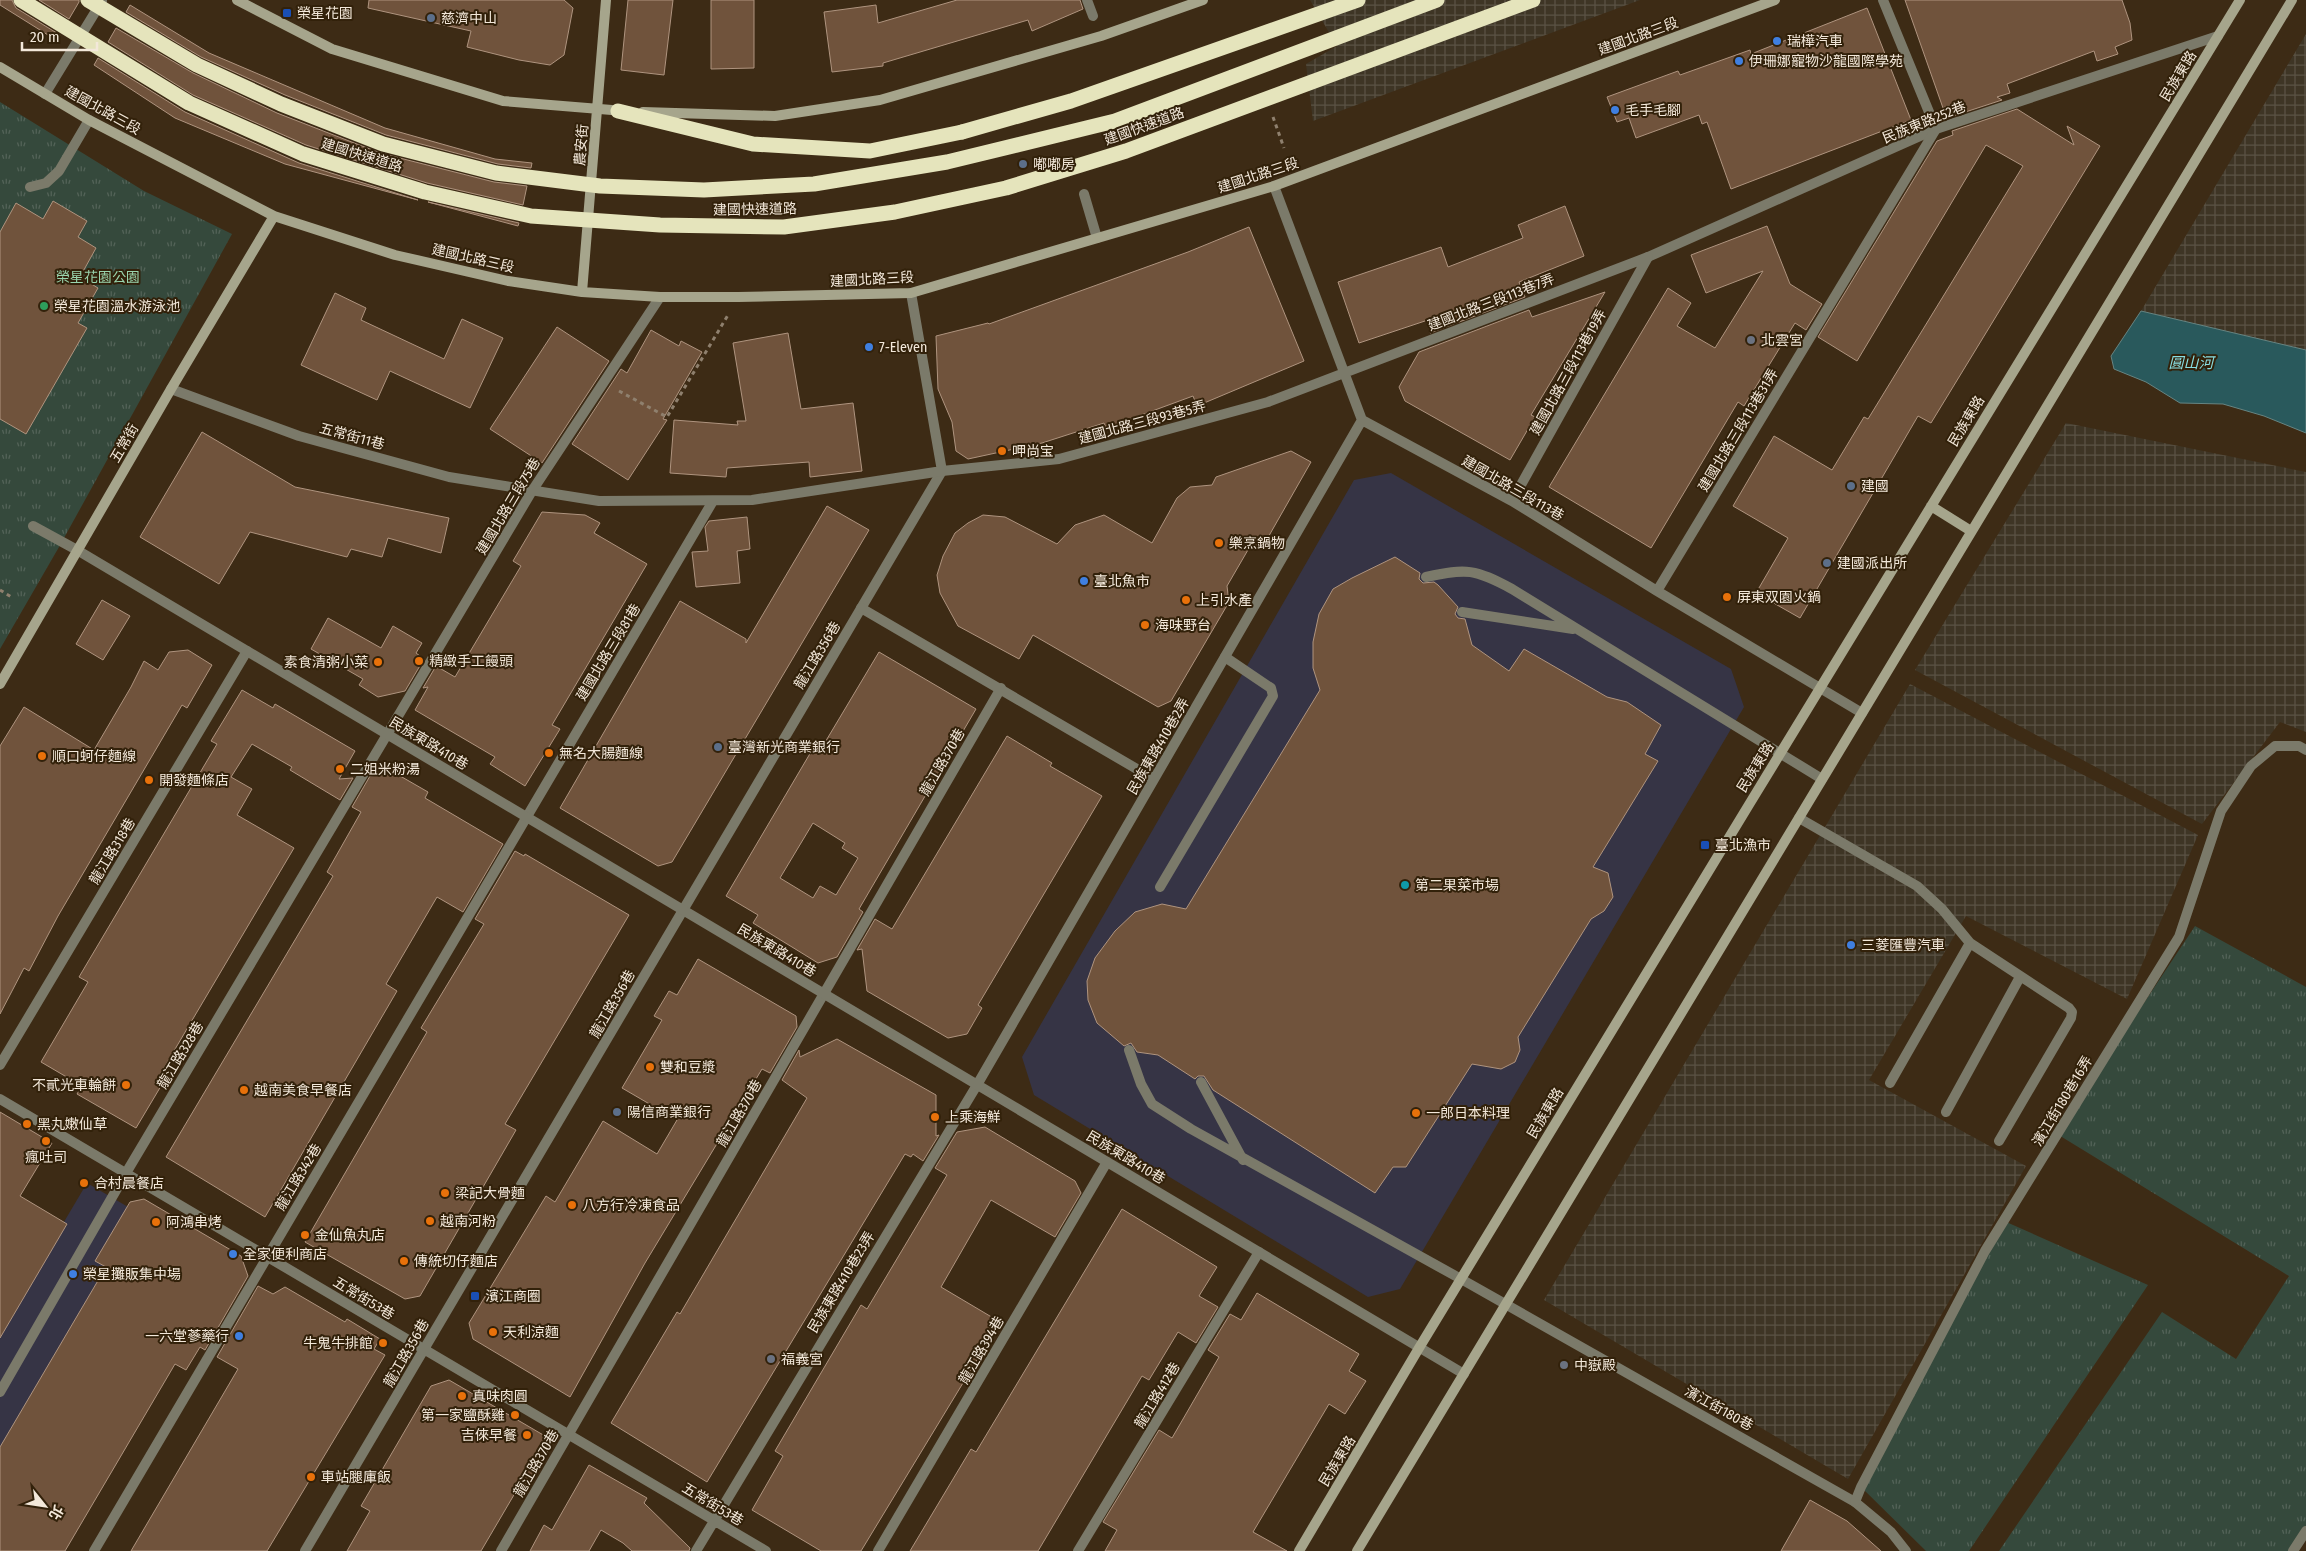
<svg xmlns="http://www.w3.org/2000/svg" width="2306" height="1551" font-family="'Fira Sans Condensed','Noto Sans TC',sans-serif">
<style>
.commercial{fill:#363445}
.industrial{fill:url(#industrial-grid)}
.grass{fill:url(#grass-tufts)}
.water{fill:#29595c;stroke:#668482}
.building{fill:#70533c;stroke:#af947f;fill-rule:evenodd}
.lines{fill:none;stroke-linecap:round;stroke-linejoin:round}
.path{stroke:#8f806e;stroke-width:3;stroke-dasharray:4 4;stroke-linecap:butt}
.lane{stroke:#7b7a6a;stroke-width:10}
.street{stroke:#7b7a6a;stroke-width:10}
.secondary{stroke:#a6a58c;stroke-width:10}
.highway{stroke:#e5e4bc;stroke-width:15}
.highway-bridge{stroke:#e5e4bc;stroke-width:15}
.transit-dot{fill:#1a4fb4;stroke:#32210a;stroke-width:2}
.service-dot{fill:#5c6f8a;stroke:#32210a;stroke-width:2}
.shop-dot{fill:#3f7fe0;stroke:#32210a;stroke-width:2}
.leisure-dot{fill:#2e9e5b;stroke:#32210a;stroke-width:2}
.worship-dot{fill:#6b7280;stroke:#32210a;stroke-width:2}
.food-dot{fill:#e8710a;stroke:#32210a;stroke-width:2}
.culture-dot{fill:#0f9aa8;stroke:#32210a;stroke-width:2}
.labels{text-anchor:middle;stroke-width:4;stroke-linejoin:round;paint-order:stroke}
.poi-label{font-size:14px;fill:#f3e8da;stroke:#32210a;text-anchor:start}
.street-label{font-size:14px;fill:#f3e8da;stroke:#32210a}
.park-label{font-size:14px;fill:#99d4ad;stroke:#32210a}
.water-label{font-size:15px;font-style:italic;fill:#88dde1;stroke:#32210a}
</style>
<defs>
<pattern id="industrial-grid" width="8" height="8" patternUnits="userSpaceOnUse" patternTransform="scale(1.25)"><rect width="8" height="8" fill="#3e3525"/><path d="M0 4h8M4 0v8" fill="none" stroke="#5a5244"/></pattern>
<pattern id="grass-tufts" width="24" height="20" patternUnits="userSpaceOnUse" patternTransform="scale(1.25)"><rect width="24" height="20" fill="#35493c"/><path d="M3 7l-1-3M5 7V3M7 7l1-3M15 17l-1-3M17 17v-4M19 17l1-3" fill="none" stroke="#536358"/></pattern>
</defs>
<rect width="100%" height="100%" fill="#3d2b15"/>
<path class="commercial" d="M1391,473l340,196 13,38 -344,582 -32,8 -334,-202 -12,-38 332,-577z
M87,1183l60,35 -147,248v-136z"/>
<path class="industrial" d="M1310,0h330l-327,121 -7,-57 31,-18z
M2306,34v316l-165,-39z
M2066,423l240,49v260l-26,-10 -78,102 -287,-154z
M1910,684l288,151 -71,164 -161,-83 -97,164 157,86 -178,313 -304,-179z"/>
<path class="grass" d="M0,102l144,89 88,43 -173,313 -59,102z
M2195,926l111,61v544l-13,20h-294l163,-239 74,47 53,-83 -232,-142z
M2004,1221l144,64 -179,266h-43l-65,-64z"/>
<path class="water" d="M2141,311l165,39v83l-42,-17 -41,-12 -43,-1 -34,-21 -32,-13 -3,-13z"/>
<path class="building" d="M0,0h12l4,8 44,27 -4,5 -56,-35z
M39,0h40v2l-10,17z
M369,0h195l9,8 -9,47 -14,10 -31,-5 -52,-13 4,-16 -103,-23z
M628,0h45l-9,75 -43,-5z
M711,0h43v68l-43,1z
M957,0h123l3,9 -51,22 -4,-11 -145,43v3l-51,6 -8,-60 52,-7 2,18z
M1905,0h217l8,23 2,17 -17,7 3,7 -21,7 -3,-10 -87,33 3,9 -13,4 5,3 -55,18 8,-15 -12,5z
M130,5l79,48 176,75 110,31 37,4 -1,5 -33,-4 -112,-29 -101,-40 -84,-38 -75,-45z
M1867,8l44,112 -180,69 -24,-67 -5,2 -3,-9 -63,23 -7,-20 -12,4 -10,-25 71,-26 2,4 70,-25 1,4z
M116,28l77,45 84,40 103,40 114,29 33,4 -4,19 -96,-22 -121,-38 -113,-50 -85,-53z
M98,58l87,54 114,51 119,37 -133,-36 -110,-46 -81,-53z
M2017,109l57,36 -7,-19 33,20 -169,277 -13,-7 -118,202 -44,-25 32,-55 -55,-32 41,-70 58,34 32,-53 4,2 155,-253 -37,-21 -129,216 -39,-24 119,-196 16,-6 -1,-4z
M53,201l34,20 -9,16 18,11 -16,29 18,11 -20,35 9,5 -61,106 -26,-15v-187l16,-29 27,16z
M428,202l91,21 -1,3z
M1565,206l19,50 -65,26 6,15 -95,36 10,-17 -81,27 -21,-61 103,-35 7,20 75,-29 -5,-13z
M1767,226l23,58 32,20 -16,26 -11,-7 -51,83 -6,-4 -87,146 -102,-61 119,-199 23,15 -14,23 38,22 48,-77 -57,22 -15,-38z
M1249,227l55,134 -107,45 -4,-10 -87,32 -2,-5 -62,20 -74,16 -12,-8 -4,-29 -14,-33 -2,-53 52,-13 1,1 199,-72z
M1605,292l-74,123 4,2 -25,43 -105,-59 -6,-14 20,-35 110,-42 3,7z
M335,293l31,15 -5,12 83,39 18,-40 41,19 -33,70 -80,-37 -13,29 -76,-35z
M557,327l52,34 -67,102 -52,-34z
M651,330l28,16 2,-5 21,11 -39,67 4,1 -39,60 -56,-36 49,-75 6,4z
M788,333l13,76 52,-6 9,68 -52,6 -1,-15 -82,6 -1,9 -56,-4 4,-53 64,5 -1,-4h9l-13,-78z
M202,432l93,55 154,31 -8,35 -53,-15 -6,19 -31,-8 -4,8 -97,-25 -31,52 -79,-47z
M1291,451l20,11 -49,86 -10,-5 -25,43 2,16 -58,99 -13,6 -125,-72 -14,24 -61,-33 -18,-33 -3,-18 6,-19 12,-23 13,-10 15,-8 22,2 52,27 18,-19 29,-10 48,28 25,-45 13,-11 22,-2 4,-8z
M827,506l42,24 -197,332 -14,4 -98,-58 120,-207 66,38v4z
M542,512l43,3 15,8 -6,10 53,31 -95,161 8,4 -35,57 -35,-22 5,-7 -80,-47 13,-23 -5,1 13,-22 19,11 66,-111 -8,-5z
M747,517l3,32 -13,2 3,32 -44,4 -4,-35 16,-1 -3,-24 4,-6z
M1395,557l25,16 -1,6 4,4 11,-1 4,3 20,22 -3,7 3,4 7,1 7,26 37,26 15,-22 83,48 20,5 34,23 -16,29 13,7 -65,106 15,6 5,24 -9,14 -13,8 -73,118 2,13 -5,12 -14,7 -29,-5 -66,103h-13l-18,26 -162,-103 -9,-14h-6l-3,3 -37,-24 -21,-3 -6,-9 -7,3 -27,-23 -9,-23 -1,-19 8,-23 20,-27 20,-19 27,-8 24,5 134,-219 -7,-22v-26l6,-28 14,-25 19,-11z
M102,600l28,16 -27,44 -27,-16z
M328,618l53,30 12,-22 29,17 -6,10 8,6 -19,32 -27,6 -19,-12 4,-6 -52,-30z
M188,650l24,15 -25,43 -5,-3 -124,211 -29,55 -5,-3 -24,46v-268l24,-39 70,43 37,-63 13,-26 14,9 11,-18z
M879,652l97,57 -117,200 4,3 -26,45 -19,6 -65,-40 5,-8 -32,-19 92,-156 6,4zM813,823l32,20 -3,5 16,10 -22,37 -16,-9 -7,12 -33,-20z
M242,690l31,18 2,-4 80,47 -16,28 14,-1 -13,22 -50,-30 2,-3 -40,-23 -21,33 21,12 -15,26 57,33 -139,235 6,3 -25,42 -59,-34 5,-8 -41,-24 47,-80 -9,-5 138,-233 -6,-3z
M1007,736l45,27 -2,3 52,30 -124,209 4,3 -15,26 -19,4 -81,-47 -5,-42 -5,1 18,-31 17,10z
M395,773l33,19 -3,6 78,46 -40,68 -26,-15 -51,87 11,7 -132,226 -99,-60 167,-281 -6,-4 34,-60 -9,-5 18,-31z
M515,851l9,5 1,-2 104,61 -124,209 11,6 -96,166 -15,3 -100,-57 122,-210 -6,-4 63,-104 -9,-5z
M698,959l98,57 1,11 -27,46 -8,-4 -117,194 -75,134 -97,-58 -4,-16 77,-127 9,6 48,-81 54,33 20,-34 -55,-32 40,-68 -8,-4 15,-25 8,4z
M837,1039l99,56v41l3,-1 -16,26 -10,-7 -2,3 -6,-3 -198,328 -96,-59 66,-111 3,2 127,-216 -25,-18 17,-30 1,7z
M0,1112l52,31 -32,53 47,28 -67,114z
M985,1127l90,54 6,12 -26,44 -64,-37 -50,87 59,35 -139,229h-40l-69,-41 31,-54 -8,-5 86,-146 6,4 80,-134 -12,-7 22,-36z
M144,1199l97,57 7,20 -43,74 -5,-3 -14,23 -11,-6 -110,187h-65v-104l106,-180 -11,-6 35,-59z
M1122,1209l95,58 -18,29 19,11 -22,36 -18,-11 -29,48 -7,-4 -104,175h-128l61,-102 5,3z
M258,1286l15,8 12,-7 60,35 2,-3 33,20 -6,10 11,6 -118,196h-136l107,-182 -21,-12z
M1257,1293l102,61 -10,17 17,10 -21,33 -16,-10 -76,128 34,19h-182l12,-21 -14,-8 56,-92 13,8 47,-81 -11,-7 22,-36 11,6z
M449,1380l96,56 4,13 -24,43 -7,-4 -37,63h-134l23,-40 -9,-5 70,-120z
M589,1465l58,33 -3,5 46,45 -1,3h-57l-9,-8 -22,-13 -12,21h-59l14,-26 8,5z
M1810,1500l37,21 34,30h-100z"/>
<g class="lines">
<path class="path" d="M1273,117l11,31
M619,391l48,26 61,-102
M0,590l13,8"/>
<path class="lane" d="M45,94l57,-93
M30,187l16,-4 13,-12 30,-51
M1648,257l288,-128 282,-93
M33,526l44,24
M1426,577c41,-9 49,-8 86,12l310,190
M1462,612l111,17
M1799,818l118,68 25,23 28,34 99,65 3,4 -1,6 -72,123
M1160,887l113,-191 -2,-8 -46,-31
M1129,1050l12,34 11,20 39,25 270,150 394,223 36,30 15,19
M0,1065l247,-414
M1201,1082l42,78
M1890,1083l80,-140
M0,1099l766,452
M1946,1112l74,-135
M0,1392l126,-219 406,-682 128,-194
M94,1551l619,-1050
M305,1551l637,-1080
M501,1551l500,-863
M696,1551l281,-466
M878,1551l229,-389
M1078,1551l181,-299
M2293,1551l13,-20"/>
<path class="street" d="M1087,0l6,16
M1274,186l88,234 150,81 145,90 205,122
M1084,194l13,44
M911,293l31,178
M171,389l128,47 150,41 150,24 153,-1 190,-29 117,-12 209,-57 380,-145
M1512,501l136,-244
M77,550l1387,824
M1657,591l279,-462 -53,-129
M861,608l293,171
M977,1085l385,-665
M1855,1502l6,-15 124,-236 194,-314 42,-126 30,-45 24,-20h24l7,4"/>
<path class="secondary" d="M237,0l95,49 171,52 121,10
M0,67l89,53 185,96 121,39 113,26 74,11 78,5h78l173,-4 363,-107 501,-186
M643,112l132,4 105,-16 221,-64 102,-36
M582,292l24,-292
M1931,506l40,25
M0,684l171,-295 103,-173
M1299,1551l120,-203 331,-545 490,-803
M1357,1551l935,-1551"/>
<path class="highway" d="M618,111l135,33 117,7 92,-19"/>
<path class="highway-bridge" d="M21,0l168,103 114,51 122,38 106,24 129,9 124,2 111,-15 111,-24 120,-37 407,-151
M88,0l109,65 84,39 102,40 113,29 104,13 104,4 110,-6 133,-22 168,-41 322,-121
M962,132l109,-31 287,-101"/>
</g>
<g class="transit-dot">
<rect x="282" y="8" width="10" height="10" rx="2.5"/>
<rect x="1700" y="840" width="10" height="10" rx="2.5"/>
<rect x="470" y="1291" width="10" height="10" rx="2.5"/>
</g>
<g class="service-dot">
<circle cx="431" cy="18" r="5"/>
<circle cx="1023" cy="164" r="5"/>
<circle cx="1851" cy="486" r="5"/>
<circle cx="1827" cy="563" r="5"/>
<circle cx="718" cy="747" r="5"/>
<circle cx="617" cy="1112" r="5"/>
</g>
<g class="shop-dot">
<circle cx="1777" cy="41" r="5"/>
<circle cx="1739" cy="61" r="5"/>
<circle cx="1615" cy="110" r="5"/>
<circle cx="869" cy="347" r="5"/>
<circle cx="1084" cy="581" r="5"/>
<circle cx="1851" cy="945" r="5"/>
<circle cx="233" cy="1254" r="5"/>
<circle cx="73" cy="1274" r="5"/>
<circle cx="239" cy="1336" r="5"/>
</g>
<circle class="leisure-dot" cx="44" cy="306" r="5"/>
<g class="worship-dot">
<circle cx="1751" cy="340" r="5"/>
<circle cx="771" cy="1359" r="5"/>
<circle cx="1564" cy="1365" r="5"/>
</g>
<g class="food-dot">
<circle cx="1002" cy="451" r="5"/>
<circle cx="1219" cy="543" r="5"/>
<circle cx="1727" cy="597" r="5"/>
<circle cx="1186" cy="600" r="5"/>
<circle cx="1145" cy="625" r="5"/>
<circle cx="419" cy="661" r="5"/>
<circle cx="378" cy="662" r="5"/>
<circle cx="549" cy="753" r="5"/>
<circle cx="42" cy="756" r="5"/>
<circle cx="340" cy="769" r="5"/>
<circle cx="149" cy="780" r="5"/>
<circle cx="650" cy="1067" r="5"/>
<circle cx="126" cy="1085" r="5"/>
<circle cx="244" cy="1090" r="5"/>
<circle cx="1416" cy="1113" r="5"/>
<circle cx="935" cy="1117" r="5"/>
<circle cx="27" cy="1124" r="5"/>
<circle cx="46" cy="1141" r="5"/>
<circle cx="84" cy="1183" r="5"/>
<circle cx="445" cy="1193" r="5"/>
<circle cx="572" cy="1205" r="5"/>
<circle cx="430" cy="1221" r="5"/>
<circle cx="156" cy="1222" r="5"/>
<circle cx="305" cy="1235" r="5"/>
<circle cx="404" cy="1261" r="5"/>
<circle cx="493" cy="1332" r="5"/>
<circle cx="383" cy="1343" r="5"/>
<circle cx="462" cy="1396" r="5"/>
<circle cx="515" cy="1415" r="5"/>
<circle cx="527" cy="1435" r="5"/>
<circle cx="311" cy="1477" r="5"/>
</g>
<circle class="culture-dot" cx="1405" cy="885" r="5"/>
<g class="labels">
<g class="poi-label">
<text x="297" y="18">榮星花園</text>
<text x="441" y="23">慈濟中山</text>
<text x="1787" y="46">瑞樺汽車</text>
<text x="1749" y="66">伊珊娜寵物沙龍國際學苑</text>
<text x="1625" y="115">毛手毛腳</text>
<text x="1033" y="169">嘟嘟房</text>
<text x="54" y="311">榮星花園溫水游泳池</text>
<text x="1761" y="345">北雲宮</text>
<text x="879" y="352">7-Eleven</text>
<text x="1012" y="456">呷尚宝</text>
<text x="1861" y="491">建國</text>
<text x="1229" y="548">樂烹鍋物</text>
<text x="1837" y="568">建國派出所</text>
<text x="1094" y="586">臺北魚市</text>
<text x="1737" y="602">屏東双園火鍋</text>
<text x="1196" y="605">上引水產</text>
<text x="1155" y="630">海味野台</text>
<text x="429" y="666">精緻手工饅頭</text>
<text x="368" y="667" text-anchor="end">素食清粥小菜</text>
<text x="728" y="752">臺灣新光商業銀行</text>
<text x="559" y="758">無名大腸麵線</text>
<text x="52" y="761">順口蚵仔麵線</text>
<text x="350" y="774">二姐米粉湯</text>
<text x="159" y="785">開發麵條店</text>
<text x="1715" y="850">臺北漁市</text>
<text x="1415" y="890">第二果菜市場</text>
<text x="1861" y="950">三菱匯豐汽車</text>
<text x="660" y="1072">雙和豆漿</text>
<text x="116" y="1090" text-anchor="end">不貳光車輪餅</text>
<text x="254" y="1095">越南美食早餐店</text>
<text x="627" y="1117">陽信商業銀行</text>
<text x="1426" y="1118">一郎日本料理</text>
<text x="945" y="1122">上乘海鮮</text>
<text x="37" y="1129">黑丸嫩仙草</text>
<text x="46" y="1162" text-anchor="middle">瘋吐司</text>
<text x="94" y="1188">合村晨餐店</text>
<text x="455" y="1198">梁記大骨麵</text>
<text x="582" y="1210">八方行冷凍食品</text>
<text x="440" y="1226">越南河粉</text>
<text x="166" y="1227">阿鴻串烤</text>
<text x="315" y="1240">金仙魚丸店</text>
<text x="243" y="1259">全家便利商店</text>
<text x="414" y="1266">傳統切仔麵店</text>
<text x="83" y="1279">榮星攤販集中場</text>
<text x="485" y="1301">濱江商圈</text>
<text x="503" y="1337">天利涼麵</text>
<text x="229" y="1341" text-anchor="end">一六堂蔘藥行</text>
<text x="373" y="1348" text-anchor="end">牛鬼牛排館</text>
<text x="781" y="1364">福義宮</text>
<text x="1574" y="1370">中嶽殿</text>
<text x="472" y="1401">真味肉圓</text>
<text x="505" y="1420" text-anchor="end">第一家鹽酥雞</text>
<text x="517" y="1440" text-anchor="end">吉倈早餐</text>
<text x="321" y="1482">車站腿庫飯</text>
</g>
<g class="street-label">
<text transform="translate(1638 36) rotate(-20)" y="5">建國北路三段</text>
<text transform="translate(2178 76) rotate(-59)" y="5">民族東路</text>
<text transform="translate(103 110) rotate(29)" y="5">建國北路三段</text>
<text transform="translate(1924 122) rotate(-22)" y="5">民族東路252巷</text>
<text transform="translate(1144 126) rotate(-20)" y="5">建國快速道路</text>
<text transform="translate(581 145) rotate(-85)" y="5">農安街</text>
<text transform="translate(362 155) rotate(17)" y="5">建國快速道路</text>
<text transform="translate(1258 175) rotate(-18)" y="5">建國北路三段</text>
<text transform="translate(755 209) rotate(-1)" y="5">建國快速道路</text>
<text transform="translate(473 258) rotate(13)" y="5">建國北路三段</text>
<text transform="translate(872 279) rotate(-3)" y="5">建國北路三段</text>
<text transform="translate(1491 302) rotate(-21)" y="5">建國北路三段113巷7弄</text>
<text transform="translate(1568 372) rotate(-61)" y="5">建國北路三段113巷19弄</text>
<text transform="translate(1966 421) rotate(-59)" y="5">民族東路</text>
<text transform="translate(1142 422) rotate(-15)" y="5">建國北路三段93巷5弄</text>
<text transform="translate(1738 430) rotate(-59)" y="5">建國北路三段113巷31弄</text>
<text transform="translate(352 436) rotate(15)" y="5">五常街11巷</text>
<text transform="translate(124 443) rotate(-60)" y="5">五常街</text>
<text transform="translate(1513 488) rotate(30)" y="5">建國北路三段113巷</text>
<text transform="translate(508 506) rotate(-59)" y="5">建國北路三段75巷</text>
<text transform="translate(608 652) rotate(-59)" y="5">建國北路三段81巷</text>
<text transform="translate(817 655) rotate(-59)" y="5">龍江路356巷</text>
<text transform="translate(429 743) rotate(31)" y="5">民族東路410巷</text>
<text transform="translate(1158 746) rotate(-60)" y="5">民族東路410巷2弄</text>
<text transform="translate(942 762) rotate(-60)" y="5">龍江路370巷</text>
<text transform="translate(1755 767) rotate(-58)" y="5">民族東路</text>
<text transform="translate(112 851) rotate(-59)" y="5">龍江路318巷</text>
<text transform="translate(777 950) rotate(31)" y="5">民族東路410巷</text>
<text transform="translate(612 1004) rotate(-60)" y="5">龍江路356巷</text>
<text transform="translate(180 1055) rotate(-59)" y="5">龍江路328巷</text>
<text transform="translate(2062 1101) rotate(-59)" y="5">濱江街180巷16弄</text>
<text transform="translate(739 1113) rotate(-60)" y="5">龍江路370巷</text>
<text transform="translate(1545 1113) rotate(-59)" y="5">民族東路</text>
<text transform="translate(1126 1157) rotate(31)" y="5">民族東路410巷</text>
<text transform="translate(298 1177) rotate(-59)" y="5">龍江路342巷</text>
<text transform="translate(841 1282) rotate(-59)" y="5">民族東路410巷23弄</text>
<text transform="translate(364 1298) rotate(31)" y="5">五常街53巷</text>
<text transform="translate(981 1350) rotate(-60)" y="5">龍江路394巷</text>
<text transform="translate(406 1353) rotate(-60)" y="5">龍江路356巷</text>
<text transform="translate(1157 1395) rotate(-59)" y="5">龍江路412巷</text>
<text transform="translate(1719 1408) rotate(29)" y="5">濱江街180巷</text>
<text transform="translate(1337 1461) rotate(-59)" y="5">民族東路</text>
<text transform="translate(536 1463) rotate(-60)" y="5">龍江路370巷</text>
<text transform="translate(713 1504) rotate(31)" y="5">五常街53巷</text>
</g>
<g class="park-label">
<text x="98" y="282">榮星花園公園</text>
</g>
<g class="water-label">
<text x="2191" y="368">圓山河</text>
</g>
</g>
<g transform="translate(45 1506) rotate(120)" stroke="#32210a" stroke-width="4" paint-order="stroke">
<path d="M0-4L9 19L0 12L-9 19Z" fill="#f3e8da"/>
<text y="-8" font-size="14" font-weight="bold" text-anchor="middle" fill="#f3e8da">北</text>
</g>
<path d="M22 42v8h75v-8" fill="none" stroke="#f3e8da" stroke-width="2.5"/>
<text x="30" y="42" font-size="15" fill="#f3e8da" stroke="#32210a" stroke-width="4" paint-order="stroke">20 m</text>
</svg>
